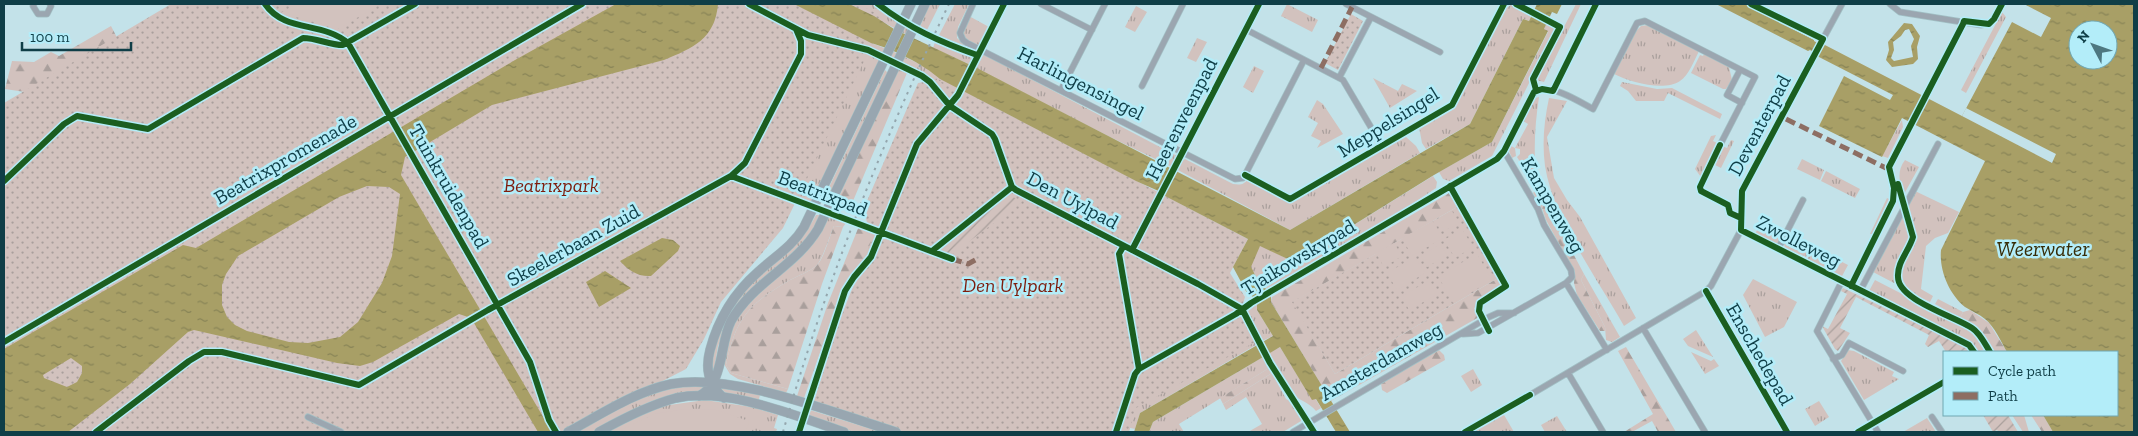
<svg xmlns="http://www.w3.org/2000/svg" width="2138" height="436" font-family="'Zilla Slab',serif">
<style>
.grass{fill:url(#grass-tufts)}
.forest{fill:url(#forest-firs)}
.park{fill:url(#park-dots)}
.garden{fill:url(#garden-furrows)}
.pitch{fill:#d2c2be}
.water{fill:url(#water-ripples);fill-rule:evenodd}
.pier{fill:#c3e2e9}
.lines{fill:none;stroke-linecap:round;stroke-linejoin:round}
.minor-casing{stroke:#a2c0c5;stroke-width:7}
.secondary-casing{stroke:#a2c0c5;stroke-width:10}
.minor{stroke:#9ba6b0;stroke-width:5.5}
.secondary{stroke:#98a6b0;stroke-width:9}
.rail{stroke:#94a6ad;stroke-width:2;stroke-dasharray:2.5 5;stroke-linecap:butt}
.quiet{stroke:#8d6e63;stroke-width:5;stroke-dasharray:10 5;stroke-linecap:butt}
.cycleway-casing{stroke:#b3edf9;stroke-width:9}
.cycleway{stroke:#1b5e20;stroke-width:6}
.labels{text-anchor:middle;stroke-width:5;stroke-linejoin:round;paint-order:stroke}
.street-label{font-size:20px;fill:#0f3e47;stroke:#b3edf9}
.park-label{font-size:20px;font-style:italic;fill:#7e1c0c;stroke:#b3edf9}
.water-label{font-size:21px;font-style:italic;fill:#372c07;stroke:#b3edf9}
</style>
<defs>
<pattern id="grass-tufts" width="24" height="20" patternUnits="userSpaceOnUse" patternTransform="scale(1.25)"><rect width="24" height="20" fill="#d2c2be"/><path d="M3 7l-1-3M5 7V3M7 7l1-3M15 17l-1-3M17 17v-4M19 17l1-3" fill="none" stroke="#a99f9c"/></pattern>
<pattern id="forest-firs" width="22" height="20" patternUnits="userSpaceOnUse" patternTransform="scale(1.25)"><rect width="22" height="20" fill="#d2c2be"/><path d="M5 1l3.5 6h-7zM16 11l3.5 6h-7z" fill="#a99f9c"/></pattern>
<pattern id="park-dots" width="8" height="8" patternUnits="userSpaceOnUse" patternTransform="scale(1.25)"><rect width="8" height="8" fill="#d2c2be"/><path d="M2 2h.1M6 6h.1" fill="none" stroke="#a99f9c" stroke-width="1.8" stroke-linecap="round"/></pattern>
<pattern id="garden-furrows" width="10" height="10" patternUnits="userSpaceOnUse" patternTransform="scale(1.25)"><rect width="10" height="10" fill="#d2c2be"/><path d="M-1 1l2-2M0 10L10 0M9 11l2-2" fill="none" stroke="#a99f9c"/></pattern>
<pattern id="water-ripples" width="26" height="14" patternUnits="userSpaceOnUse" patternTransform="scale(1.25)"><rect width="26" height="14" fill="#a89f66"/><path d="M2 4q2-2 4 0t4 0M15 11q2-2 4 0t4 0" fill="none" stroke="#878356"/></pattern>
</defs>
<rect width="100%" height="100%" fill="#c3e2e9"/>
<path class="grass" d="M849,4h24l42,29 -2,5z
M929,4h11l-13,26 -7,-3z
M955,4h14l-11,23 -1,11 9,8 -2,1 -26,-10z
M1287,4l31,16 -6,12 -31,-16z
M1576,4h5l-37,78 -8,-2z
M1511,5l21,9 -3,7 -6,-2 -53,105 -44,25 -4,-6 -3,-16 34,-19 50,-98z
M1136,6l11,6 -12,20 -10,-5z
M2002,12l4,5 -40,76 -5,-3z
M969,16l20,11 -11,20c-17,-10 -18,-13 -9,-31z
M1547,22l10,6 -65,128 -43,25 -6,-2 -4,-7 53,-30 56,-110 -4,-3z
M1648,25l51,26c-5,10 -10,24 -19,30 -16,11 -50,1 -66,-7l22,-43 5,-5z
M1197,38l10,4 -11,20 -9,-4z
M935,42l39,14 -3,9 -38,-17z
M871,43c15,5 47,19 60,28 10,7 16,11 27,16l-5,11 -71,-44 -23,-8z
M858,50l23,9 -70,144 -27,-10z
M983,54l194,102 -5,11 -64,-31 -134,-69z
M1704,54l25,13 3,13 -6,9h-3l-32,-16 9,-18 3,1z
M1254,66l10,5 -11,22 -10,-6z
M885,70l3,3 -61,132 -5,-3z
M1373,78l25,13 4,-7 15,7 -27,17z
M1622,82l35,7 15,-1 50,26 -2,5 -52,-26 -4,8h-28l-8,-10 -8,-5z
M1539,97c-3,21 -5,41 -4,63 2,14 11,36 7,49l-9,-16 4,-4 -20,-32 3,-3v-5l-5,-1 1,8 -4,2 -3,-7 2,-5 4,2 13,-24 -5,-3 12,-23z
M1549,98l18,3 -20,36 7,41 13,22 13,17 56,101 -12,8c-26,-46 -71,-108 -79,-160 -3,-23 -1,-45 4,-68z
M1317,100l6,4 20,30 -26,14 4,-7 -10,-5 7,-13 -10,-6z
M1902,120l1,7 -15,31 -6,-2z
M1716,135l-3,6 4,2v3l-16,31 -6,-8 16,-33z
M1405,136l11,10 4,7 -130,77 -114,-61 3,-6 6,-4 48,25c7,1 11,1 15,-5l42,22z
M1731,140l3,1 -13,27 -8,-4 9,-18 5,2z
M1802,159l22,11 -4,10 -23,-11z
M1905,160l14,7 -16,29c-3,-14 -7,-24 2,-36z
M1826,171l34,18 -5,9 -34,-17z
M1433,176l4,6 -1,6c-54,36 -109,76 -169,101l-6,-4 -11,-19 10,-21 34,17z
M1915,191l44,21 -11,21 -13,5 -9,8 -5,43 12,7 -3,6 -23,-11 -6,-8v-13l14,-34 -8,-30z
M1904,212l6,27 -14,29v15h-2l-21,-11z
M816,215h5l-11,22 -81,82 -11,27 -4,25h-2c0,-40 25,-77 55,-102 21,-18 36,-29 49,-54z
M829,217l17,6 -3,4 -9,-1c-4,9 -11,32 -17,39 -6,6 -19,11 -27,15 -41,24 -54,37 -64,85l5,8 57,16 -2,4 -48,-14 -8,-5 -6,-10v-14l13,-32 18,-23 44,-36 13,-15z
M1762,221l23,11 -7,11 -3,1 -20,-10z
M1789,235l22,11 -5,11 -6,-3 -1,2 -14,-7 -1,-5z
M1813,247l35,18 -7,13 -34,-18z
M1584,274l36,63 -8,5 -6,-2 -1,-13 -24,-47z
M1753,279l44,23 -13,25 -19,10 -22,-42z
M1875,280l95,49 16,20 -10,3 -5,-8 -102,-53z
M1938,299l25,13 -3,6 -25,-14z
M1257,304v6l16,26 -11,5 -15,-29z
M1696,330l17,27 -25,-11 -5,-7z
M1249,336l6,4 1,5 -116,68 -5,16 -14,-3 15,-49z
M1280,347l32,52 3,-1 6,10 -5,3c-7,-9 -18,-11 -25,-18l-22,-40z
M1848,350l6,1 40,21 -2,4 7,3 -35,21 -23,-39z
M1691,352l20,9 3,-2 5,7 -14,8z
M1263,357l6,11 -90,56 5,8h-35l4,-10z
M1473,369l9,16 -11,7 -10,-16z
M1272,373l14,26 6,3 10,16 -1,3 -18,11h-35l14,-8 -16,-27 -20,13 -3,-6z
M720,385l40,10 -2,8 -32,-10 -7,-6z
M678,386h28l-7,6 -50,10 -55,30h-17l55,-32 16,-7z
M705,400l47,7 26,8 -4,13 3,1 -1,3h-169l48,-25z
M1819,401l10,16 -14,9 -10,-17z
M1500,408l14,24h-55z
M810,410l71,22h-26l-48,-14z
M2012,415h12l5,17h-6z
M1557,416l10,16h-22l-4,-7z
M1927,418l9,14h-33z"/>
<path class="forest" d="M111,26l15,29 -68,42 -53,-8 7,-28 22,1 17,-10 8,4z
M898,69l9,4 -54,128 -5,9 -13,-5z
M1449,193l8,14 -164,95 42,72 163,-96 7,12 -31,18 5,9 -148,84 -60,-99 1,-5z
M1887,198l4,2 -17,34h-4z
M1544,199l40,75 -3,6 24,47v4h-5l-23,-36 -3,-12 1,-10 -29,-53 -4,-12z
M834,226l9,1 -21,57 -34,105 -57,-16 -5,-8c10,-48 23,-61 64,-85 8,-4 21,-9 27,-15 7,-7 13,-30 17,-39z
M859,226l19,8 -10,22 -20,26 -8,14 -36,102 -7,-2 31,-93z
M1970,310l19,13 18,29h-14l-15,-22 -18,-12 3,-6z
M1626,347l50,85h-18l-6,-11 -20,11h-8l29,-18 -35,-63z
M1439,350l5,5 1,5 -58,33 -5,-3 -1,-7z
M1269,368l3,5 -49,31 -3,-6z
M2031,415h12l10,17h-11z"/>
<path class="park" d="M171,4h687l27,14 -102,210 -62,74 -17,37 -18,30 -122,63h-560v-329z
M1351,14l12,7 -25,49 -13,-7z
M937,80l27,11 284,148 -18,34 15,24 -5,17 15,28 -119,66 -7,24h-225l-56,-15 -34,-16 22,-72 35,-87 -7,-34 54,-125z
M1457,207l41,71 -163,96 -43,-72z"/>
<path class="garden" d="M1008,194l14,8 -71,53 -14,-5z
M1843,288l83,40 30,13 9,5 5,6h-24l-7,-11 -11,6 -3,-3 4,-9 -73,-38 -16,31 10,5 -12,18 -3,-2 -13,-23 6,3 19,-35 -6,-3z
M1983,415h25l10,17h-19l-2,-2 -4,2z"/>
<path class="pitch" d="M297,4h84l-45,26 -8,-1 1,-3 -33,-9 -3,2 -16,-4z
M1452,211l7,12 -15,8 -6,-12z
M1433,221l10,17 -31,18 -10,-18z
M1462,229l11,18 -18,11 -11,-18z
M1394,243l8,13 -18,11 -8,-14z
M1440,244l7,11 -20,12 -6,-11z
M1477,254l15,26 -39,23 -15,-27z
M1415,257l10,16 -28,17 -10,-17z
M1428,281l8,14 -27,15 -7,-14z
M685,409l31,1 33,11 -3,11h-129l37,-18z"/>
<path class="water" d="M616,4h102c-3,35 -25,44 -54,56l-172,45 -87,52 -4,18 151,257h-14l-67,-114 -12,-4 -86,48 -13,4 -23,-3 -143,-33 -6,2 -58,52 -62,48h-64v-83l179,-104 13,3 319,-188zM367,186l22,1 11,7 -8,62 -10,27 -24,39 -18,15 -32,6 -19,-1 -42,-11 -12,-6 -8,-8 -5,-12v-20l4,-11 12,-18 101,-59zM71,358l11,8v7l-5,9 -10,5 -23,-9 -1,-3z
M794,4h55l25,12 20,13 83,39 313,162 180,-106 53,-105 6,2 8,-17h25l-5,10 -5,-2 -8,17 4,2 -56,111 -58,33 -140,87 -34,-16 -9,21c3,5 6,14 11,18 5,5 10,8 9,17l79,130h-14l-20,-33 -4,1 -32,-53 -127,75 -4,10h-15l6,-19 133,-77 -16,-26v-6l-4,-7 -6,-4 -14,-26 15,-28 -83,-43 -2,-3 -27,-12 -196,-102c-17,-15 -47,-30 -69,-36z
M1716,4h29l69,36v1l7,4 2,-1 139,72 50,-94 29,15 10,-19 -27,-14h110v428h-81l-10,-17h74v-63h-110c-6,-10 -12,-25 -22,-33 -6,-5 -14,-8 -20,-12 -16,-13 -26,-37 -24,-57l44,-89 -83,-43 -20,39 -63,-31 25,-50 46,24 3,-5 -76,-39v-2l-7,-4 -2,1zM2078,30h30v30h-30z
M1904,23l8,1 8,12 -3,11 1,12 -5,5 -21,3 -6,-7 3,-10 -1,-8zM1909,29l5,10 -3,7 2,11 -19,4 -3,-3 3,-8 -1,-8 8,-6 4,-6z
M662,238l11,2 7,6 -2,5 -27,25c-13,1 -23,-6 -31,-15z
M605,271l26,17 -32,19 -13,-25z"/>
<path class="pier" d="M1966,108l90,46 -4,9 -90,-47z
M400,127l15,27 -4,3 -16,-28z"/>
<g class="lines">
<defs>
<path id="minor" d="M34,4l-1,2 5,8h9l4,-8 -1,-2
M973,4l-13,29 3,7 4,3 268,136 8,-1 2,-3 59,-115
M1041,4l51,26
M1346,4l94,48
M1890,4l10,8 81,13c13,-1 16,-10 21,-21
M1245,29l98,51 39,66
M1823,39l19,-35
M1740,70l-13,25 15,8
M1339,78l32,-61
M1142,86l41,-82
M1061,90l44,-86
M1778,249l25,-49
M1842,281l-25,50 61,101
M1566,283l6,-6 -1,-7 -27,-45 -6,-16 -34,-58 32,-61c18,-5 42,11 57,19l44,-86 8,-2 110,56 -35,68
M1643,328l62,104
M1463,334l15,-1 9,-5 79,-45 41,67
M1833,359l9,-4 7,-12 54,28
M1568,373l35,59
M1530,395l176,-104 5,-5 30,-56 119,61 78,-147
M308,417l33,15
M1932,417l10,15
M1293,432l196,-115 9,-4h16"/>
<path id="secondary" d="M699,396c26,-14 20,-51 32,-75 22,-39 64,-54 87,-92l107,-225
M724,398c-16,-13 -19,-29 -14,-48 8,-30 24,-57 48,-78 16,-15 34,-25 46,-45l107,-223
M568,432c32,-17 66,-40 103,-48 62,-12 165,30 225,48
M599,432c25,-14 50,-27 77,-34 52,-11 120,18 168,34"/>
</defs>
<use href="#minor" class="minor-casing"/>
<use href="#secondary" class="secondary-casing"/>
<use href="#minor" class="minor"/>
<use href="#secondary" class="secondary"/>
<path class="rail" d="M783,432c42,-147 99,-290 166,-428"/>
<path class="quiet" d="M1321,68l31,-61
M1786,119l100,49
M952,259l16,5 9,-5"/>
<defs>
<path id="cycleway" d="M265,4c20,29 57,17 83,39l182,319 19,58 7,12
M749,4l59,31 60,15 54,26 8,6 20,24 42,28 3,5 17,48 4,3 182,94 44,25 28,54 44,69
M878,4c31,24 62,38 99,51
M1516,4l44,23 -27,52 3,11
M1751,4l72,35 -81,152 -1,39 228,115 5,7
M1720,145l-20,42 1,4 27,14 2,8 11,5
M1245,175l45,24 162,-94 52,-101
M731,176l221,83
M4,181l60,-57 13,-8 71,13 155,-91c14,0 26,7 40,7l72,-41
M1898,184l15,53c-4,14 -16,25 -15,40 0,23 56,39 74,51 8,5 13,16 18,24
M1450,186l56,100 -26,17 -1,8 10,20
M1123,247l-4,7 20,115
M1132,250l127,-246
M932,251l80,-64
M1851,286l42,-85 1,-13 -5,-21 74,-143 1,-3 25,3 5,-5 8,-15
M1706,291l81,141
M4,342l578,-338
M96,432l93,-71 15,-9h18l137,33 129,-75 243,-134 14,-13 56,-109v-13l-5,-12
M799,432l46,-141 9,-14 17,-20 46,-113 41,-49 46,-91
M1116,432l19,-58 4,-5 97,-55 15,-11 246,-144 7,-8 30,-59 8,-3 11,2 43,-87
M1465,432l65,-37
M1858,432l86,-50"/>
</defs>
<use href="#cycleway" class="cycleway-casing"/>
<use href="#cycleway" class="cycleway"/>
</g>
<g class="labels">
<g class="street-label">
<text transform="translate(1081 83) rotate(27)" y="7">Harlingensingel</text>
<text transform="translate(1181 119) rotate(-63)" y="7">Heerenveenpad</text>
<text transform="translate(1388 122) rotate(-32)" y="7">Meppelsingel</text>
<text transform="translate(1759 125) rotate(-62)" y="7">Deventerpad</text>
<text transform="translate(285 159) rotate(-30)" y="7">Beatrixpromenade</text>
<text transform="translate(449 186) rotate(60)" y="7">Tuinkruidenpad</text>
<text transform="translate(823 193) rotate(21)" y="7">Beatrixpad</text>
<text transform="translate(1073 200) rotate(28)" y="7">Den Uylpad</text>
<text transform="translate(1553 205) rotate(60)" y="7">Kampenweg</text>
<text transform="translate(1799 241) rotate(27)" y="7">Zwolleweg</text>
<text transform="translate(573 245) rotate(-29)" y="7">Skeelerbaan Zuid</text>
<text transform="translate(1298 257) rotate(-31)" y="7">Tjaikowskypad</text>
<text transform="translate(1760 354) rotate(60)" y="7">Enschedepad</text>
<text transform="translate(1381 361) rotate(-30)" y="7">Amsterdamweg</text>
</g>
<g class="park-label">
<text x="551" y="192">Beatrixpark</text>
<text x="1013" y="292">Den Uylpark</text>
</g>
<g class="water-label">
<text x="2043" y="256">Weerwater</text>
</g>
</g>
<rect width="2138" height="436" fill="none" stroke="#0f3e47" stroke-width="10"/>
<rect x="1943" y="351" width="175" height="65" fill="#b3edf9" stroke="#71a7b2"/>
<rect x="1953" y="367" width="25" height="8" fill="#1b5e20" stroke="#71a7b2"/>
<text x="1988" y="376" font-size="15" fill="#0f3e47">Cycle path</text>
<rect x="1953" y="392" width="25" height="8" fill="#8d6e63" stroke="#71a7b2"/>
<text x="1988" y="401" font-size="15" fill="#0f3e47">Path</text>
<g transform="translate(2093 45) rotate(311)"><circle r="24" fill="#b3edf9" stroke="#71a7b2"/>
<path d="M0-4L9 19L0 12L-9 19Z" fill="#4e7780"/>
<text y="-8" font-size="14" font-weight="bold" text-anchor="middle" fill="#0f3e47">N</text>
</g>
<path d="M22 42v8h109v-8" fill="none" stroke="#0f3e47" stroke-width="2.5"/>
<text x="30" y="42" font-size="15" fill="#0f3e47" stroke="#b3edf9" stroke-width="4" paint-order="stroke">100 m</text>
</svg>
